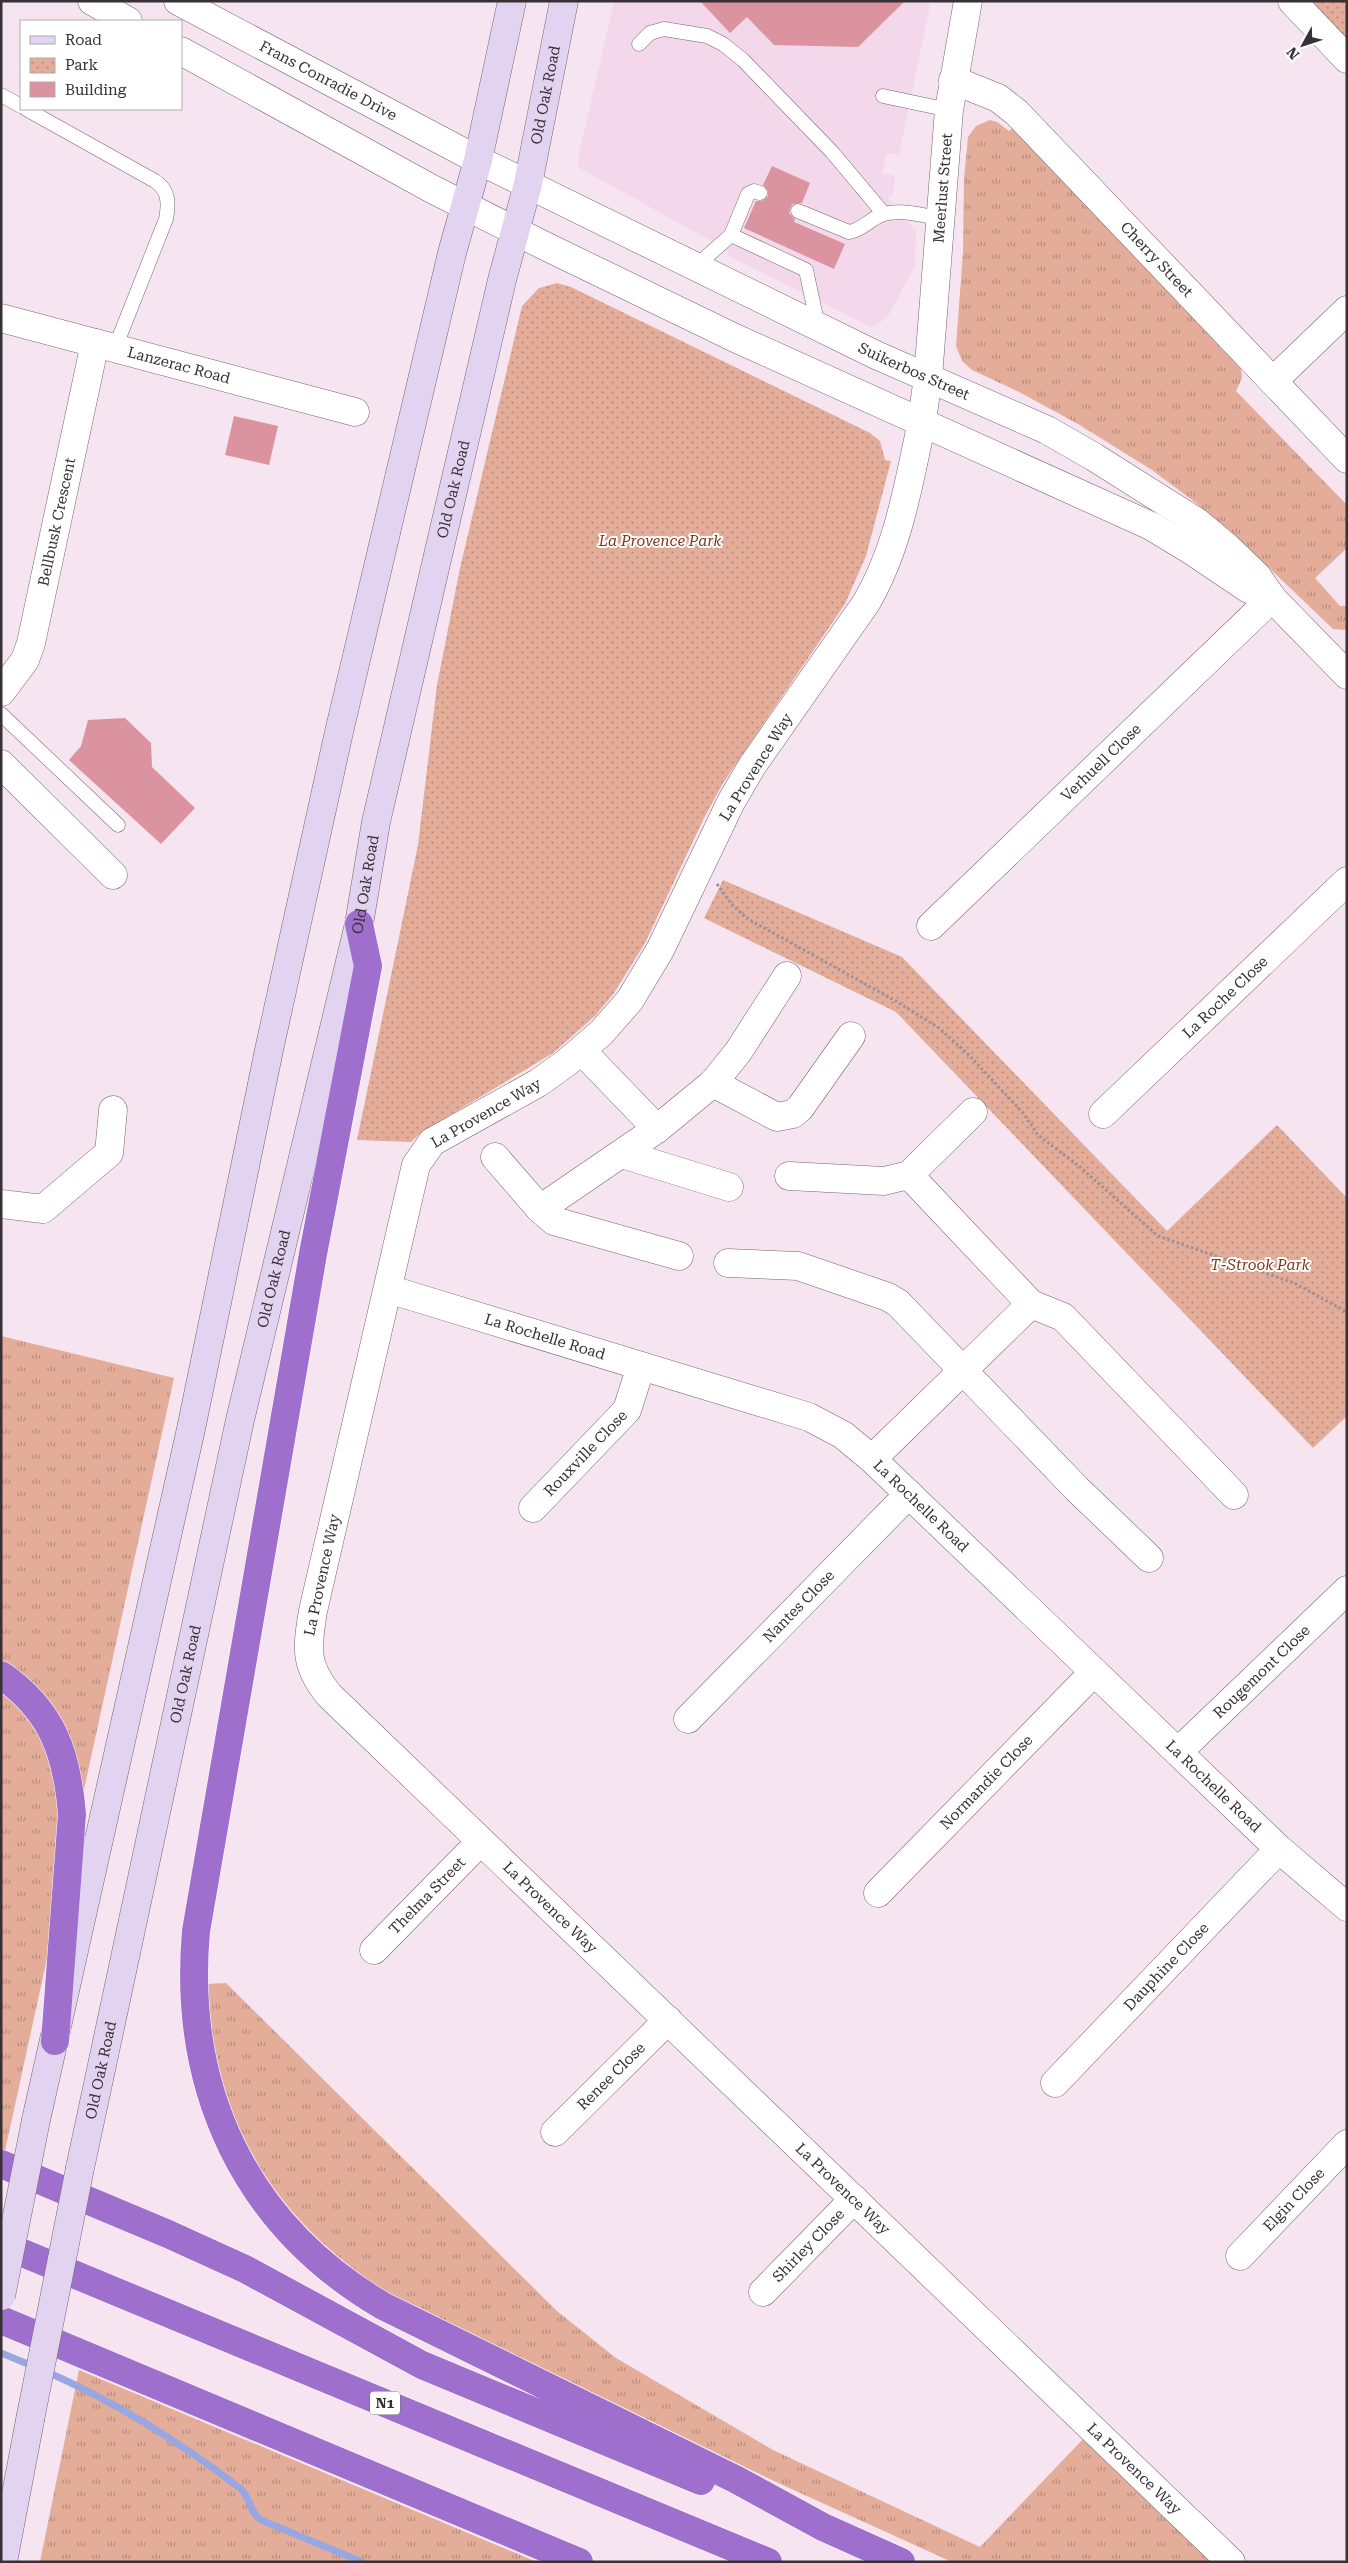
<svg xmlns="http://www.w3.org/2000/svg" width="1348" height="2563" font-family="'Roboto Serif',serif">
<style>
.built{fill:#f2d8ea}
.grass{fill:url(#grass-tufts)}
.park{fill:url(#park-dots)}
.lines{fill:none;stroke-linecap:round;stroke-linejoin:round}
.stream{stroke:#98a6e1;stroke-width:7}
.building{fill:#db939f}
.service-casing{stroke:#74646f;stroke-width:15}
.minor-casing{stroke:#74646f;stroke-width:29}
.tertiary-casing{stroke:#74646f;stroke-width:29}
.secondary-casing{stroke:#74646f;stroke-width:29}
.motorway-casing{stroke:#fff;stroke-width:29}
.path{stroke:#9e9099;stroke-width:3;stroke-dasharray:2.5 2.5;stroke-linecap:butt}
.service{stroke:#fff;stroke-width:14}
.minor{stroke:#fff;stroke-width:28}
.tertiary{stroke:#fff;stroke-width:28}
.secondary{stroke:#e2d4f0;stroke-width:28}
.motorway{stroke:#9e6fcd;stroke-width:28}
.secondary-bridge-casing{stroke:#74646f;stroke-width:29;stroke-linecap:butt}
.secondary-bridge{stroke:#e2d4f0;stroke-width:28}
.labels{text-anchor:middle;stroke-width:4;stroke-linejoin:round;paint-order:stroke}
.shield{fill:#fff;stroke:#736e72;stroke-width:1}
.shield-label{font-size:14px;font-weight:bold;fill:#373035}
.street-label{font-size:15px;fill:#373035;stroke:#fff}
.park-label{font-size:15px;font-style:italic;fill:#833514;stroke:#fff}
</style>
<defs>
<pattern id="grass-tufts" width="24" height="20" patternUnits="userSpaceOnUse" patternTransform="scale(1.25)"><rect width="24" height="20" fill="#e3ad9a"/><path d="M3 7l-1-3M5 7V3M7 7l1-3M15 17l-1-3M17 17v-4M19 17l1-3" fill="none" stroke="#b98d7e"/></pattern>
<pattern id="park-dots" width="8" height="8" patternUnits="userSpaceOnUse" patternTransform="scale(1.25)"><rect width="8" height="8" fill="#e3ad9a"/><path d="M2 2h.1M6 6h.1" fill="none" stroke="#b98d7e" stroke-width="1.8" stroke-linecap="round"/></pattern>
</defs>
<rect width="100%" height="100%" fill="#f7e4f1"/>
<path class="built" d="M614,1h317l-32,154 -12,-2 -5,20 13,3 -2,18 -5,4 28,33 -1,35 -28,52 -16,9 -144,-72 2,-4 -151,-84v-8z"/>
<path class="grass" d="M990,120l7,2 12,9 4,-3 228,239 1,11 -6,13 111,114v43l-32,30 25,28h7v24l-14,-1 -95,-91 -42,-35 -44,-33 -74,-46 -59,-32 -47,-22 -10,-9 -6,-15 7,-94 1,-74 4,-41 8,-11z
M1,1336l173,42 -173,791z
M226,1983l331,328 59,47 157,92 207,97 104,-109 130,124h-262l-176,-80 -391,-191c-112,-73 -172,-171 -177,-307z
M79,2370l458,192h-497z"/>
<path class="park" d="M1310,1h37v39z
M557,283l14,4 299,146 10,8 5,19 6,1 -25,95 -21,48 -122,179 -19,35 -59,125 -31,50 -19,23 -42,37 -131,79 -11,10 -54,-2 61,-295 19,-160 23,-117 62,-262 17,-18z
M723,880l179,77 265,274 110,-106 70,73v218l-34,32 -417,-436 -192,-94z"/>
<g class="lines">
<path class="stream" d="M1,2353l34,14
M45,2371c71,31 135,71 196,118 10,10 8,23 20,31l101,42"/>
</g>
<path class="building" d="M700,1h205l-47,46 -84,-2 -27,-28 -17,16z
M772,166l38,17 -8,20 -10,1 -3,9 6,6 -1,3 51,22 -11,25 -90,-41 12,-27h6l6,-5v-5l-5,-6z
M234,416l44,10 -9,39 -44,-10z
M125,718l26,25 1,24 43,41 -34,36 -92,-84 12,-14 7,-26z"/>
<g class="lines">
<defs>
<path id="service" d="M639,44l11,-11 14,-4 43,7 16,8 20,16 89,92 52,62
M1,95l20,11
M883,96l66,14
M26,109l129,72c14,9 14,23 11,38l-51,129
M798,211l51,21c13,-2 20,-12 32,-17 17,-7 42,1 60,3
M731,235l17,-41 6,-3 6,2
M695,267l36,-32 75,35 12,56
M1,714l117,111"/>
<g id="minor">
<path d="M1292,1l55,58"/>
<path id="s1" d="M953,80l45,18 19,15 330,346"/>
<path id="s2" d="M1,318l354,94"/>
<path d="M1273,381l74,-71"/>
<path id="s3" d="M922,421c-13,62 -24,128 -56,182l-114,163 -21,36 -71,148 -30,50 -29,33 -35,30 -28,20 -106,59 -16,23 -103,446c-6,36 -9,54 16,84l902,867"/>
<path id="s4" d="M1,692l24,-32 6,-17 64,-300"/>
<path d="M1,764l112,111"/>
<path id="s5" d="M931,926l341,-328"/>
<path d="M582,1051l75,78"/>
<path d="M713,1083l64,34 16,-3 7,-6 51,-72"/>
<path id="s6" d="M1103,1114l244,-233"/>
<path d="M622,1154l107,33"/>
<path d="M495,1157l45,52 14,12 125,35"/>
<path d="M909,1175l122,129 32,13 171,178"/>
<path d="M789,1176l95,5 25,-6 64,-63"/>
<path d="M1,1204l42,5 66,-56 4,-43"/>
<path d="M540,1209l117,-80 56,-46 25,-31 49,-76"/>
<path d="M728,1263l70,3 90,31 10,6 179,186 72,69"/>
<path id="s7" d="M388,1289l421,128 34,18 29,24 407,390 68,58"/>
<path d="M872,1459l159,-155"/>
<path id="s8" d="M533,1508l94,-98 14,-44"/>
<path id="s9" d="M688,1719l221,-225"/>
<path id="s10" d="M1178,1752l169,-162"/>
<path id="s11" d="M878,1893l216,-221"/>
<path id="s12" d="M374,1950l107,-109"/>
<path id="s13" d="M1055,2083l224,-234"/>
<path id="s14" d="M555,2132l113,-112"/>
<path id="s15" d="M1240,2256l107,-112"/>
<path id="s16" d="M763,2292l91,-93"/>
</g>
<g id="tertiary">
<path d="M92,1l36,20"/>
<path id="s17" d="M178,1l300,159 398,195 171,75 47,27 103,65 31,26 29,28 15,22 75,77"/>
<path d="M181,51l251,138 113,57 190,92 416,188 38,23 58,39 12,5"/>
<path id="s18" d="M922,421l6,-44 21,-267 19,-109"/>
</g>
<g id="secondary">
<path d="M36,2120l155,-691 78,-379 70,-318 113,-479 26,-93 34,-159"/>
<path id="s19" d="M80,2168l160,-748 119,-496 17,-102 126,-542 26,-96 36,-183"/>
<path d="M3,2562l27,-142"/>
</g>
<path id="motorway" d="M359,924l9,42 -55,288 -117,677c-14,159 49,294 187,375l352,173 88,48 78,35
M1,1675c52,36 66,79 71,139l-17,227
M1,2164l167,70 77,35 177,96 279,116
M1,2244l767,318
M1,2320l578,242"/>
</defs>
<use href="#service" class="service-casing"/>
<use href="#minor" class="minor-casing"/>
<use href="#tertiary" class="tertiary-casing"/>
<use href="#secondary" class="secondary-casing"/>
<use href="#motorway" class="motorway-casing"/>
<path class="path" d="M717,884l16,22 15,13 146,81 45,28 30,27 54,58 15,22 42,32 78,69 136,47 53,29"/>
<use href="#service" class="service"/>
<use href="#minor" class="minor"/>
<use href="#tertiary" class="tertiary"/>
<use href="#secondary" class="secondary"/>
<use href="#motorway" class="motorway"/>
<defs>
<path id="secondary-bridge" d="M1,2296l35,-176
M30,2420l50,-252"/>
</defs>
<use href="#secondary-bridge" class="secondary-bridge-casing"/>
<use href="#secondary-bridge" class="secondary-bridge"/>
</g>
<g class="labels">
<rect class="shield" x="370" y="2391.5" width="30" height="23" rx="4"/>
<g class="shield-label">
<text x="385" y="2408">N1</text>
</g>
<g class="street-label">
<text dy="5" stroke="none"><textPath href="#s17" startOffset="170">Frans Conradie Drive</textPath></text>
<text dy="5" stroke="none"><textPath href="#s19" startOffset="2125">Old Oak Road</textPath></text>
<text dy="5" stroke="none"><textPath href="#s18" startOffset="234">Meerlust Street</textPath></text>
<text dy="5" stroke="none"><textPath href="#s1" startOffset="275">Cherry Street</textPath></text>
<text dy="5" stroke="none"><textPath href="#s2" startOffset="184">Lanzerac Road</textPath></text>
<text dy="5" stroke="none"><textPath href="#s17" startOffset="824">Suikerbos Street</textPath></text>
<text dy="5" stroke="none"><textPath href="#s19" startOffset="1720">Old Oak Road</textPath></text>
<text dy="5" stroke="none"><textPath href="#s4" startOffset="182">Bellbusk Crescent</textPath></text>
<text dy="5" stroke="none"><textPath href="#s5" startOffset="236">Verhuell Close</textPath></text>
<text transform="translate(756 767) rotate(-58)" y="5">La Provence Way</text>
<text dy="5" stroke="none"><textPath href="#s19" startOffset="1315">Old Oak Road</textPath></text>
<text dy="5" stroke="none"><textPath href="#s6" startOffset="169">La Roche Close</textPath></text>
<text transform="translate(486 1113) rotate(-30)" y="5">La Provence Way</text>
<text dy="5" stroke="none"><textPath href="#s19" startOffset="910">Old Oak Road</textPath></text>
<text dy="5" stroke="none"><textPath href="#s7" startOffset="164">La Rochelle Road</textPath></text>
<text dy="5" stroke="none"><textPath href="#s8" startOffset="76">Rouxville Close</textPath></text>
<text dy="5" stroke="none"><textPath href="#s7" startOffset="584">La Rochelle Road</textPath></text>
<text transform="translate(322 1575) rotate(-78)" y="5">La Provence Way</text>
<text dy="5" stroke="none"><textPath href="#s9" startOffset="158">Nantes Close</textPath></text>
<text dy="5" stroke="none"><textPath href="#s10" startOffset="116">Rougemont Close</textPath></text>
<text dy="5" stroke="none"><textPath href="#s19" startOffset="505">Old Oak Road</textPath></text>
<text dy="5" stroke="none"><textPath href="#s11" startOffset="155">Normandie Close</textPath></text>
<text dy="5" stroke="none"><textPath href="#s7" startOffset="989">La Rochelle Road</textPath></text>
<text dy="5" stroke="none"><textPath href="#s12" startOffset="76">Thelma Street</textPath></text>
<text dy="5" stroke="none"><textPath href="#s3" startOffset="1782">La Provence Way</textPath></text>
<text dy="5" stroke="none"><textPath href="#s13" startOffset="161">Dauphine Close</textPath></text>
<text dy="5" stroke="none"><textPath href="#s19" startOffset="100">Old Oak Road</textPath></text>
<text dy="5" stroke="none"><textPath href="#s14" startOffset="79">Renee Close</textPath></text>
<text dy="5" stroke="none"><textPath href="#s3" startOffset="2188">La Provence Way</textPath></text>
<text dy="5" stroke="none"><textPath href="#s15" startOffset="78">Elgin Close</textPath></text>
<text dy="5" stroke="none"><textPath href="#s16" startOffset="65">Shirley Close</textPath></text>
<text dy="5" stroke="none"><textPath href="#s3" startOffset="2592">La Provence Way</textPath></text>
</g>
<g class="park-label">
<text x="660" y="546">La Provence Park</text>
<text x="1260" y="1270">T-Strook Park</text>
</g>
</g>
<rect width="1348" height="2563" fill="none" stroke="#373035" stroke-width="5"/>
<rect x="20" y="20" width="162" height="90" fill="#ffffff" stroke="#afacae"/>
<rect x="30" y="36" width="25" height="8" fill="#e2d4f0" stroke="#afacae"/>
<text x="65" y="45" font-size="15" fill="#373035">Road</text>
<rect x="30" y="58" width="25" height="15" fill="url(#park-dots)" stroke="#afacae"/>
<text x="65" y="70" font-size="15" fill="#373035">Park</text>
<rect x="30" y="82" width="25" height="15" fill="#db939f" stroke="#afacae"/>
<text x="65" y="95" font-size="15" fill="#373035">Building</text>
<g transform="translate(1303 45) rotate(230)" stroke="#ffffff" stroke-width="4" paint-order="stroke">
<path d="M0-4L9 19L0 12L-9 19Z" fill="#373035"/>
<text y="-8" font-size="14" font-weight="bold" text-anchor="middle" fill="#373035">N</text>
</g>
</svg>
